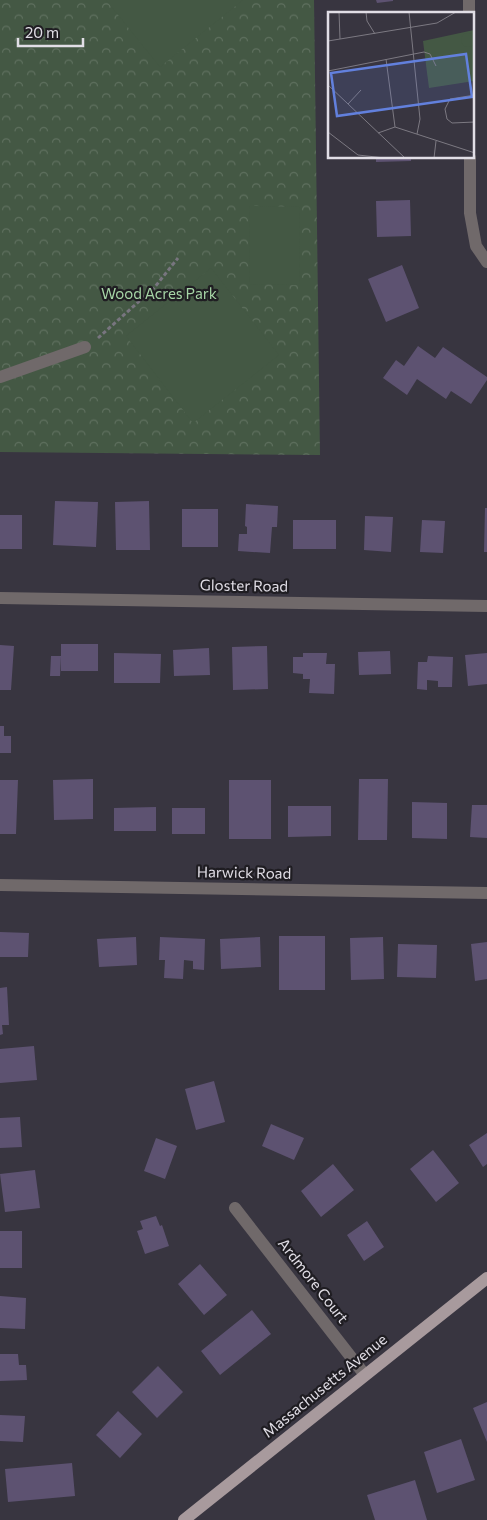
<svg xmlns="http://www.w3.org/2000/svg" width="487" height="1520" font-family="Commissioner,sans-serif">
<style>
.park{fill:url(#park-crowns)}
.pitch{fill:#445844}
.building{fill:#5d5271}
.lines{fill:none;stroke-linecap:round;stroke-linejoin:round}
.path{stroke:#78757f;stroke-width:3;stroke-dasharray:4 2.5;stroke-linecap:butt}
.minor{stroke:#70696a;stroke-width:12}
.major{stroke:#a89a9d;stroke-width:12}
.labels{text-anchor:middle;stroke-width:4.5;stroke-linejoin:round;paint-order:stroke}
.park-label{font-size:15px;fill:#a6d5a6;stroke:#1f1d22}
.street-label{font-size:15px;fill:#e1dee6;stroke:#1f1d22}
.inset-road{fill:none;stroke:#7c7982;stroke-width:1}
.view{fill:#6280dd;fill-opacity:0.15;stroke:#6280dd;stroke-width:2.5}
.inset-edge{fill:none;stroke:#e1dee6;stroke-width:2.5}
</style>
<defs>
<pattern id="park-crowns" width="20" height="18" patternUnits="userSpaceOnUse" patternTransform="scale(1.25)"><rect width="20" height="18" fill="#445844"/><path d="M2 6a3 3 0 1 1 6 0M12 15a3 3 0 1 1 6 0" fill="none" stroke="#5f705f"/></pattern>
</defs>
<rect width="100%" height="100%" fill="#383540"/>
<path class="park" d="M0,0h314l6,455 -320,-3z"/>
<path class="pitch" d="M106,0h137l-83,67z
M250,206l50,1 -1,78 -50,-1z
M211,268l68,87 -86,68 -67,-87z"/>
<path class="building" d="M376,0h17v1l-16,2z
M376,158h35v3l-35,1z
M410,200l1,36 -34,1 -1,-36z
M402,265l17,43 -33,14 -18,-43z
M418,346l17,12 8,-11 44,30v3l-16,24 -20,-13 -5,8 -29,-20 -10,16 -24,-17 13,-18 8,6z
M55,501l43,1 -2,45 -43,-2z
M149,501l1,49h-34l-1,-48z
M246,504l32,2 -1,21h-5l-2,26 -32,-2 1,-17h8v-7l-2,-1z
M485,508h2v44h-3z
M182,509h36v38h-36z
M0,515h22v34h-22z
M365,516l28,1 -2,35 -27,-2z
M293,520h43v29h-43z
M422,520l23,1 -2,32 -23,-1z
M61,644h37v27h-37z
M0,645l14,1 -3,44h-11z
M267,646l1,43 -35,1 -1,-43z
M209,648l1,27 -36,1 -1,-26z
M390,651l1,23 -32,1 -1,-23z
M114,653l47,1 -1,29h-46z
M303,653h24l-1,11h9l-1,30 -25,-1 1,-14h-7v-5l-10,-1v-16h10z
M487,653v31l-19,2 -3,-31z
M51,656h10l-1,20h-10z
M428,656l25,1 -1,30h-14v-6l-11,-1v10l-10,-1 1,-27h9z
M0,726h4v10h7v17h-11z
M93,779v40l-39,1 -1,-40z
M359,779h29l-1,61h-29z
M0,780h18l-2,54h-16z
M229,780h42v59h-42z
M412,802l35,1v36l-35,-1z
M472,805h15v33l-17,-1z
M288,806h43v30l-43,1z
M156,807v24h-42v-23z
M172,808h33v26h-33z
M0,932l29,1 -1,24h-28z
M279,936h46v54h-46z
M136,937l1,28 -38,2 -2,-28z
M160,937l45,2 -1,31 -11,-1v-8l-9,-1 -1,19 -19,-1 1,-18h-6z
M260,937l1,30 -40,2 -1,-30z
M383,937l1,42 -33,1 -1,-42z
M487,942v37l-12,2 -4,-37z
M398,944l39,1 -1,33 -39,-1z
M7,987l2,38h-7l1,9 -3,1v-47z
M34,1046l3,34 -37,3v-34z
M214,1081l11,41 -29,8 -11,-41z
M20,1117l2,30 -22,1v-30z
M271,1124l33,14 -10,22 -32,-14z
M487,1133v31l-4,3 -14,-22z
M156,1138l21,8 -12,33 -21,-8z
M433,1150l26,33 -23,19 -26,-33z
M333,1164l21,26 -33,27 -20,-26z
M35,1170l5,38 -35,4 -5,-38z
M156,1216l4,10 2,-1 7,21 -24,8 -8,-23 6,-2 -3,-8z
M367,1221l17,26 -20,14 -17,-26z
M0,1231h22v37h-22z
M200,1264l27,31 -23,20 -26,-31z
M0,1296l26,2 -1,31 -25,-1z
M252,1310l19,24 -51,41 -19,-24z
M0,1354h18l1,11h7l1,15 -27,1z
M158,1366l25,26 -26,26 -25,-26z
M487,1402v40l-14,-34z
M118,1411l24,23 -22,24 -24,-23z
M0,1415l25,1 -2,26 -23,-1z
M461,1439l14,41 -38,13 -13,-41z
M72,1463l3,33 -67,6 -3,-33z
M415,1480l12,40h-52l-8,-25z"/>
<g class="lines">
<path class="path" d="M98,338l56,-50 24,-30"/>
<path class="minor" d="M469,0v14
M470,158v55l6,33 11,16
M0,377l85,-30
M0,598l487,8
M0,885l487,8
M235,1208l130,167"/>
<path class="major" d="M184,1520l303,-242"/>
</g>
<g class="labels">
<g class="park-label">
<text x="159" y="299">Wood Acres Park</text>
</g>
<g class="street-label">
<text transform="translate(244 586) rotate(1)" y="5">Gloster Road</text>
<text transform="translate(244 873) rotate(1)" y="5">Harwick Road</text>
<text transform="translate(313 1281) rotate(52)" y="5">Ardmore Court</text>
<text transform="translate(325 1386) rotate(-39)" y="5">Massachusetts Avenue</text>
</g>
</g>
<g transform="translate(328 12)">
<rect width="146" height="146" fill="#383540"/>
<path d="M146,18v51l-45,7 -6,-47z" fill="#445844"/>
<path d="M133 28a7 7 0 1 1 14 0a7 7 0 1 1-14 0Z" fill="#445844"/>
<path class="inset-road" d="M11,0l1,27M38,0l1,9 8,13M81,0l11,107 -3,15M0,29l109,-18 19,-11M58,47l9,68M0,59l96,-19 6,2 6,12M0,73l77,73M147,83l-25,4 -5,10 2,10 5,4 23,-1M20,92l13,-14M0,120l30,23 27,3M50,121l17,-6 80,26M106,146l2,-17"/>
<path class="view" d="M138,42l6,43 -135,19 -6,-43z"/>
<rect width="146" height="146" class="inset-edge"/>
</g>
<path d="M18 38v8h65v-8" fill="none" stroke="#e1dee6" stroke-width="2.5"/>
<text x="25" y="38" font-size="15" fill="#e1dee6" stroke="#1f1d22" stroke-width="4" paint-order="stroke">20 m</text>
</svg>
